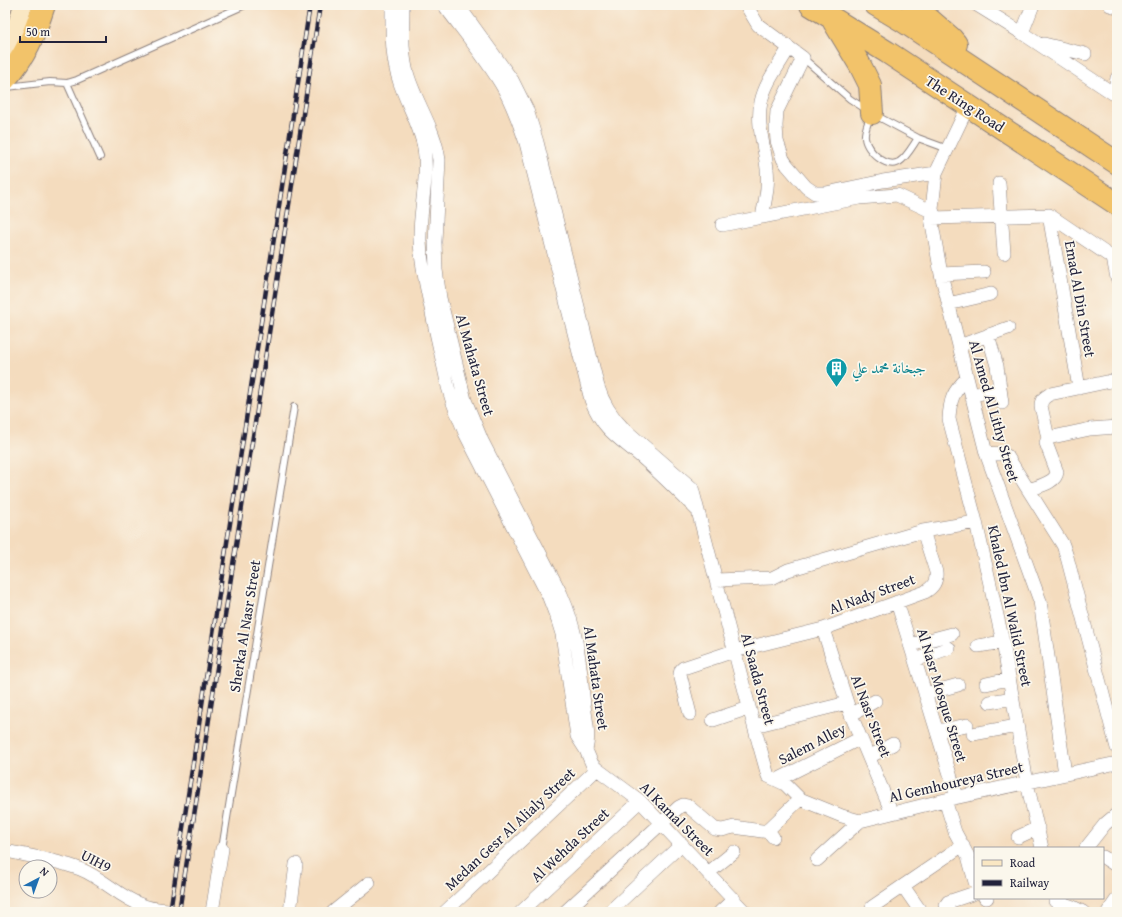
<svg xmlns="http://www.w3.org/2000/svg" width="1122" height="917" font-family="'Gentium Book Plus',Amiri,serif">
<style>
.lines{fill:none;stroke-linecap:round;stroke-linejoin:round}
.lane-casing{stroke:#8b7f7c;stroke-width:8}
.street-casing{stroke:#8b7f7c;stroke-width:14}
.secondary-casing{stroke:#8b7f7c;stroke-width:20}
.highway-casing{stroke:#8b7f7c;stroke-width:24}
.lane{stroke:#fff;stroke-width:6}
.street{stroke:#fff;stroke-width:13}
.secondary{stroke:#fae7c3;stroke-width:18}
.highway{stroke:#f2c36a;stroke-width:22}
.rail-casing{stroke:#22223b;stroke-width:4.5}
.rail{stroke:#fbf7ec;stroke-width:3;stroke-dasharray:9;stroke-linecap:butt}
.labels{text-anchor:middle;stroke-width:3.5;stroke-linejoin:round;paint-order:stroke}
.street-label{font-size:15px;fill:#22223b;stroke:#fbf7ec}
.culture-label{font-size:15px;fill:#0d838f;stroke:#fbf7ec;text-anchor:start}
</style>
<rect width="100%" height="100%" fill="#fbf7ec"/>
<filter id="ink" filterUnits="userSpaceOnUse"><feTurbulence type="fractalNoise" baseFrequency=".025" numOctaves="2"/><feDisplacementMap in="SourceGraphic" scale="8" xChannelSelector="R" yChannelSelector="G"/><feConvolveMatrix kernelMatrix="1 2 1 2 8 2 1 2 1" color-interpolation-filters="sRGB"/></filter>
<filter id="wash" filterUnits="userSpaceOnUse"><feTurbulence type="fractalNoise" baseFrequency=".012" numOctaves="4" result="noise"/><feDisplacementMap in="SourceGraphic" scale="16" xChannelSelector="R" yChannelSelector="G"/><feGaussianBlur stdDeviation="0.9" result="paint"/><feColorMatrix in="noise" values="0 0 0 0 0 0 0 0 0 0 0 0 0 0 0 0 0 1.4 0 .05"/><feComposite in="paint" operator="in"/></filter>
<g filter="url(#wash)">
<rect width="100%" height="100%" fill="#f4dcbe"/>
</g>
<g filter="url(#ink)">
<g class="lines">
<defs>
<path id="lane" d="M803,58l47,41 17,11
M67,83l33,74
M7,87l43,-5 17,1 10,-3 168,-75
M875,115l43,23 30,11
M870,117c-2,6 -6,14 -5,21 1,12 21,31 34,24 8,-5 14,-17 19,-24
M222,849l72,-442"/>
<path id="street" d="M392,5c0,25 -1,51 7,75 7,23 21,44 25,68 5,31 -5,62 -4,93 1,25 7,48 12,72 5,25 11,49 16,74l5,16 12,30 83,162 10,26 4,13 15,102 9,14 6,14 5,5 43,32 105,111
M403,5c0,24 -2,48 5,71 9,29 27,53 31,84l-4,82 1,28 4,28 25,102 17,41 79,153c17,38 19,70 23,111 2,15 6,31 2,45
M444,5c20,27 43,54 60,84 9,17 16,36 22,54l65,257c14,34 30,38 55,61 18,16 35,33 52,50
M458,5l54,75 15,30 10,32 61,245c5,16 13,29 25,41l69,60 62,238 14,50 17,8 15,15 42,17 18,5
M746,5l12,20 45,33 -26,53 -1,15 1,15 6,18 4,6 19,22 9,6h11l57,-12 53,-8
M977,5l45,28 95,63
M1110,5l7,2
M1022,33l11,-28
M1044,44l41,10
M1114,94l3,-16
M968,106l-32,67 -5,45 10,56 45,179 54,148 25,173
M999,183l5,70
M1049,215l30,173
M1049,215l68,46
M762,217c3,-16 7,-31 5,-48 -2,-22 -11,-44 -6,-67 4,-19 18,-37 28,-54
M931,218l118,-3
M722,225l137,-27 38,-3 36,17
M1113,258l4,20
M941,274l43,-2
M948,304l43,-10
M988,335l9,31 5,37
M959,346l49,-18
M967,378c-14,14 -17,21 -18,41l27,103 27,120 24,141 15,65
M971,395l29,-5
M1048,438l-7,-32c0,-7 4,-9 9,-12l61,-13
M986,453l17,1 4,2 56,89 4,12 50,191
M1029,490c9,-4 27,-7 28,-18l-11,-29 2,-5 42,-9 27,-2
M716,580l56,-2 16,-8 135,-39
M897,602l60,195
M823,629l28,86 41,98
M910,645l42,-11
M978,646l25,-4
M915,660l34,-12
M986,684l23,-5
M925,694l33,-9
M990,702l23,-4
M690,714l-10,-40 1,-4 2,-2 51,-17 89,-22 102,-37c8,-5 12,-10 11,-20l-13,-41 53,-9
M851,715l24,-14
M713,720l36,-12
M754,726l93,-23
M937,731l30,-6
M973,734l44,-8
M869,757l24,-13
M777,780l84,-42
M945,800l10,32 13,24 7,26
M773,837l-4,-5v-3l31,-30
M1018,837l20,-9
M1086,848l19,-24 12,-10
M5,851c25,5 51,9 75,18 23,9 40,29 64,37 7,3 16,3 24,4
M1103,857l14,9
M817,860l43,-39 85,-21 172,-37
M708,873l26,-21
M903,886l18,26
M985,898h2
M1055,901l18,6 10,5
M872,907l91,-62
M212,912l10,-63
M290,912l6,-48
M333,912l36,-29
M445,912l152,-143
M521,912l119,-111
M565,912l114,-105 4,-2 5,1 27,23 7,1 12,-3 35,5
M609,912l73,-68
M720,912l14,-13
M949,912l-3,-7 2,-3 27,-9
M1108,912l9,-13"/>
<path id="secondary" d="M5,63l18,-58"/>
<path id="highway" d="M811,5l76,47 230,152
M876,5l27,16 214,142
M913,5l38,33 5,6
M834,22l26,43 10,20 2,28
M5,79c20,-21 30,-46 39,-74"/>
</defs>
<use href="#lane" class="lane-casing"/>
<use href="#street" class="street-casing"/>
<use href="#secondary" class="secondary-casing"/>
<use href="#highway" class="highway-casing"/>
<use href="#lane" class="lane"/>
<use href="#street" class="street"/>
<use href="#secondary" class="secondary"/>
<use href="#highway" class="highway"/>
<defs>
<path id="rail" d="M170,912l140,-907
M179,912l141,-907"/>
</defs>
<use href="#rail" class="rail-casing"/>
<use href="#rail" class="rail"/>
</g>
</g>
<defs>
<symbol id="building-pin" viewBox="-11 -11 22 30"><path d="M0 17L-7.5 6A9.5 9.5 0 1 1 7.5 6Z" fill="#0f9aa8" stroke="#fbf7ec"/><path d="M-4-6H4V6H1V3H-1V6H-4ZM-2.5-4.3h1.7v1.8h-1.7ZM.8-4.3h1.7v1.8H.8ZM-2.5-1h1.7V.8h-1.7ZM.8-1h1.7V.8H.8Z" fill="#fff"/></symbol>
</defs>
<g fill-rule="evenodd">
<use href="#building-pin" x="824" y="356" width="25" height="34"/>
</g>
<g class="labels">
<g class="street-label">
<text transform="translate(965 104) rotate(33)" y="5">The Ring Road</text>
<text transform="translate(1080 299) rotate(80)" y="5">Emad Al Din Street</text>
<text transform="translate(475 365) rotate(74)" y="5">Al Mahata Street</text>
<text transform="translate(994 411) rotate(74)" y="5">Al Amed Al Lithy Street</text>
<text transform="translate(872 594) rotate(-20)" y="5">Al Nady Street</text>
<text transform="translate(1010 606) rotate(78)" y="5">Khaled Ibn Al Walid Street</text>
<text transform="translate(245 626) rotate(-81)" y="5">Sherka Al Nasr Street</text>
<text transform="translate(596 678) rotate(82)" y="5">Al Mahata Street</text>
<text transform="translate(758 679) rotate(75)" y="5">Al Saada Street</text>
<text transform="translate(942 695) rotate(73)" y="5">Al Nasr Mosque Street</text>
<text transform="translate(871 716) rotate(69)" y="5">Al Nasr Street</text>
<text transform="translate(812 744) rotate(-27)" y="5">Salem Alley</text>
<text transform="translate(956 782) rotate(-13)" y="5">Al Gemhoureya Street</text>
<text transform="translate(677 819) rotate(45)" y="5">Al Kamal Street</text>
<text transform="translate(510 829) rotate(-43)" y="5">Medan Gesr Al Alialy Street</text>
<text transform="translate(570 845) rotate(-43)" y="5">Al Wehda Street</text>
<text transform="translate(96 861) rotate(27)" y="5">UIH9</text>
</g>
<g class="culture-label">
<text x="852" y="373">جبخانة محمد علي</text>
</g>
</g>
<rect width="1122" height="917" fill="none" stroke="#fbf7ec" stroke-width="20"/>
<rect x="974" y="847" width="130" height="52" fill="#fbf7ec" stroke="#a4a2a5"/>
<rect x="982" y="860" width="20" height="6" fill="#fae7c3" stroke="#a4a2a5"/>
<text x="1010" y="867" font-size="12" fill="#22223b">Road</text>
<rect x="982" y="880" width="20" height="6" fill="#22223b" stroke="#a4a2a5"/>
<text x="1010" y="887" font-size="12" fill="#22223b">Railway</text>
<g transform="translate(38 879) rotate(41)"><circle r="19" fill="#fbf7ec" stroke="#a4a2a5"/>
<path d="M0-3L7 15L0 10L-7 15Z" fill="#1f6fb2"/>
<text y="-6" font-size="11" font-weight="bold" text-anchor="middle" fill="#22223b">N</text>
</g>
<path d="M20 36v6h86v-6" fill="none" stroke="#22223b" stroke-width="2"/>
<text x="26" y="36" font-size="12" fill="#22223b" stroke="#fbf7ec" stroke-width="3" paint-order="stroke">50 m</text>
</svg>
